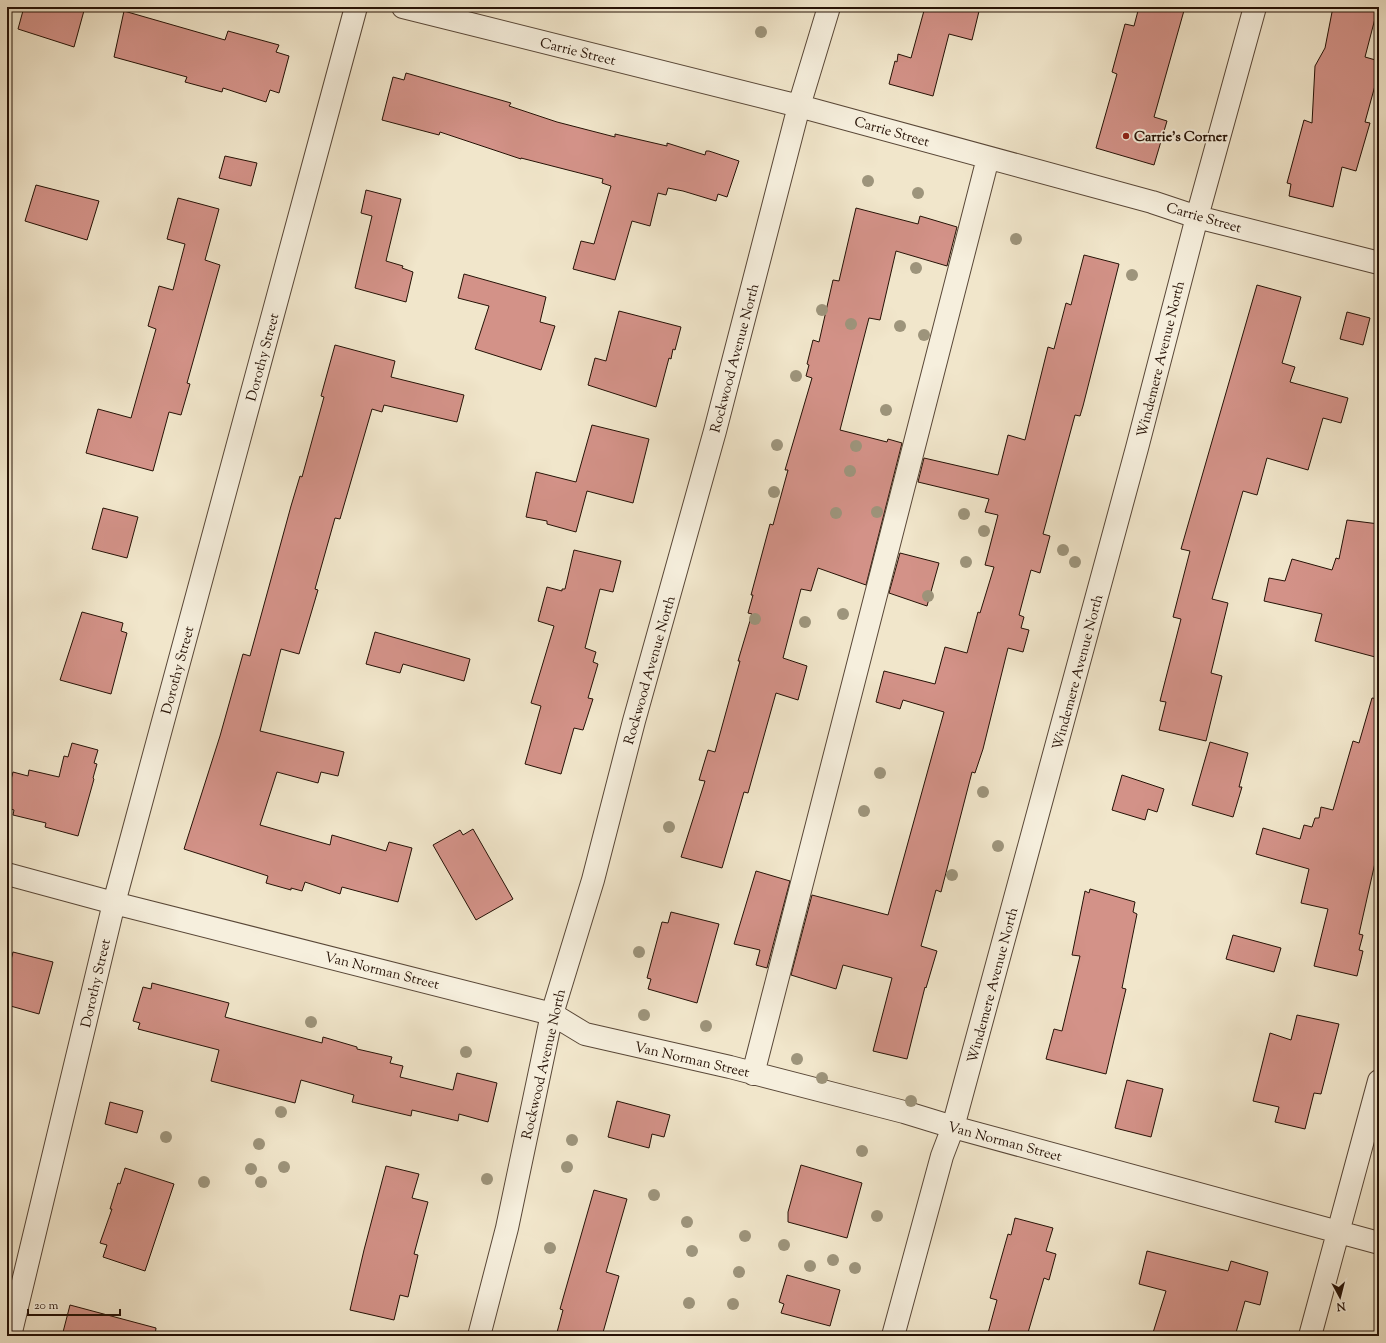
<svg xmlns="http://www.w3.org/2000/svg" width="1386" height="1343" font-family="'Sorts Mill Goudy',serif">
<style>
.building{fill:#d39288;stroke:#261206}
.lines{fill:none;stroke-linecap:round;stroke-linejoin:round}
.minor-casing{stroke:#594737;stroke-width:24}
.minor{stroke:#f6efdd;stroke-width:22}
.tree{fill:#9d947b}
.poi-dot{fill:#8f2418;stroke:#f6efdd;stroke-width:1.5}
.labels{text-anchor:middle;stroke-width:4;stroke-linejoin:round;paint-order:stroke}
.street-label{font-size:14px;fill:#261206;stroke:#f6efdd}
.poi-label{font-size:14px;font-weight:bold;fill:#261206;stroke:#f6efdd;text-anchor:start}
</style>
<rect width="100%" height="100%" fill="#f1e6cb"/>
<filter id="stains"><feTurbulence type="fractalNoise" baseFrequency=".005" numOctaves="4"/><feColorMatrix values="0 0 0 0 .2 0 0 0 0 .09 0 0 0 0 .02 0 0 0 .5 -.17"/></filter>
<radialGradient id="worn" r=".72"><stop offset=".6" stop-color="#630" stop-opacity="0"/><stop offset="1" stop-color="#630" stop-opacity=".3"/></radialGradient>
<path class="building" d="M24,7h61l-11,40 -56,-18z
M925,7h55l-8,33 -23,-6 -16,62 -44,-12 6,-23 2,1 1,-8 13,4z
M1139,7h46l-31,110 13,4 -13,44 -58,-17 21,-74 -5,-2 13,-48 9,2z
M1333,7h45l-13,50 14,4v10l-14,51 5,1 -14,48 -14,-4 -9,40 -44,-11 2,-12 -4,-1 17,-63 8,3 3,-57 10,-18z
M124,11l101,29 3,-9 51,14 -3,7 13,4 -10,37 -9,-3 -4,12 -43,-14 -1,4 -37,-10 2,-5 -73,-20z
M406,73l105,30 -2,3 48,16 58,15v-3l52,12v-3l38,12 1,-4h3l30,10 -12,36 -9,-3 -2,7 -33,-10 -15,-3 -2,7 -8,-2 -8,33 -18,-5 -17,59 -42,-11 8,-28 13,3 17,-58 -9,-3 1,-4 -82,-21v1l-81,-27 -1,3 -57,-15 11,-43 11,3z
M225,156l32,7 -6,23 -32,-8z
M36,185l63,16 -12,39 -62,-19z
M366,190l35,9 -15,62 17,5 -1,2 11,4 -7,30 -51,-14 17,-72 -11,-3z
M178,198l41,11 -14,51 15,5 -33,118 3,1 -9,31 -12,-3 -16,59 -67,-18 12,-44 33,9 25,-89 -8,-3 11,-40 14,4 12,-46 -18,-5z
M856,208l62,16 2,-8 37,11 -10,39 -51,-15 -16,69 -11,-2 -29,112 47,12 1,-3 14,4 -36,142 -48,-17 -7,23 -10,-2 -18,69 24,8 -9,34 -22,-7 -28,100 -4,-1 -22,76 -41,-11 24,-76 -6,-1 9,-30 7,2 25,-91h-2l14,-47 -4,-1 5,-18h-2l19,-71 3,1 15,-55h-3l27,-92 -6,-2 3,-11 -2,-1 6,-24 6,2 14,-62 6,1z
M1084,255l35,9 -36,142 -3,10 -5,-1 -32,119 7,2 -10,37 -9,-3 -12,45 5,2 -3,11 8,2 -6,22 -15,-4 -25,101 -8,24 -3,-1 -31,120 -5,-2 -15,56 16,5 -11,37 -1,-1 -18,72 -34,-8 19,-73 -49,-13 -7,24 -45,-14 21,-80 76,20 56,-203 -41,-12 -3,9 -24,-7 8,-31 51,13 10,-37 22,6 11,-41 2,1 14,-46 -9,-2 13,-50 -13,-3 4,-13 -71,-17 6,-24 74,17 10,-40 17,5 23,-93 6,2 12,-46 5,2z
M464,274l82,23 -6,25 15,4 -14,44 -66,-21 14,-43 -31,-8z
M1257,285l44,12 -19,66 13,4 -5,15 58,16 -7,25 -18,-5 -15,52 -41,-12 -10,37 -14,-4 -31,108 16,4 -17,70 11,3 -16,65 -47,-11 7,-28 -6,-1 21,-82 -8,-2 17,-66 -9,-2z
M619,311l62,16 -6,23 -2,-1 -2,10 -2,-1 -13,49 -68,-22 7,-27 11,3z
M1347,312l23,6 -7,27 -23,-6z
M335,345l60,16 -4,16 73,18 -7,27 -73,-17 -2,7 -10,-3 -32,110 -5,-1 -20,71 3,1 -19,64 -18,-5 -21,82 84,21 -6,24 -17,-4 -3,11 -41,-11 -17,53 70,20 2,-10 54,16 3,-9 23,6 -14,54 -56,-15 -2,7 -35,-12 -3,9 -11,-3v2l-25,-7 2,-7 -84,-27 36,-113 23,-82 7,2 41,-150 9,-30 2,1 22,-80 -3,-1z
M592,425l57,14 -16,64 -46,-12 -11,41 -29,-8v-3l-21,-4 10,-45 40,10z
M103,508l35,9 -11,41 -35,-9z
M1347,520l32,4v134l-64,-17 7,-27 -58,-13 5,-23 16,3 7,-22 40,11 4,-12 3,1z
M574,550l47,11 -8,31 -13,-3 -15,59 11,4 -3,10 5,2 -10,34 5,1 -10,31 -9,-2 -13,46 -36,-10 16,-58 -10,-3 23,-77 -16,-5 9,-34 15,4v-2h3z
M900,553l39,10 -12,43 -38,-13z
M82,612l41,11 -2,8 6,2 -16,61 -51,-14z
M375,632l95,27 -6,22 -61,-17 -3,9 -34,-9z
M1372,698l7,1v146l-20,89 4,1 -4,15 4,1 -6,25 -43,-10 14,-57 -27,-6 8,-34 -53,-15 7,-26 37,11 4,-14 8,2 3,-9h4l2,-11 12,3 20,-69 6,2z
M1210,742l38,11 -9,34h3l-9,30 -41,-12z
M72,743l26,7 -4,13 3,1 -4,14 1,1 -16,57 -33,-9 1,-4 -33,-8 1,-5 -7,-2v-13l6,-23 15,4 1,-6 30,7 5,-21 4,1z
M1122,775l42,14 -7,23 -9,-3 -3,11 -33,-10z
M473,829l40,70 -37,21 -43,-75 27,-15 3,5z
M756,871l34,10 -23,87 -11,-3 4,-15 -26,-6z
M1090,889l45,13 -2,10 4,2 -15,74 4,1 -20,85 -60,-15 8,-30 8,2 18,-75 -8,-1 13,-64 4,2z
M671,912l48,12 -22,79 -49,-14 3,-10 -4,-1 15,-56 6,1z
M1233,935l48,13 -7,24 -48,-13z
M13,952l40,10 -14,52 -32,-9v-29z
M152,983l77,20 -4,14 97,26 1,-6 34,10v2l35,8 -2,6 13,3 -3,11 53,13 4,-17 40,10 -9,39 -29,-8 -1,7 -46,-11 -1,6 -59,-14 2,-7 -53,-15 -6,23 -84,-22 8,-31 -81,-21 2,-6 -7,-2 10,-34 8,2z
M1297,1015l42,9 -18,70 -7,-1 -9,36 -30,-7 4,-15 -26,-6 17,-68 21,7z
M1127,1080l36,9 -12,48 -36,-9z
M617,1101l53,14 -6,22 -12,-3 -3,14 -41,-11z
M110,1102l33,9 -6,22 -32,-9z
M801,1165l61,18 -15,55 -59,-16v-10z
M386,1166l33,8 -7,24 16,4 -14,52 4,1 -10,42 -8,-2 -6,25 -44,-10 14,-60z
M125,1168l49,16 -29,87 -42,-14 4,-12 -7,-2 12,-34h-2l8,-26 2,1z
M594,1190l33,9 -21,73 13,4 -17,60h-46l7,-26 -3,-1z
M1015,1218l38,10 -7,23 10,3 -7,26 -5,-2 -17,58h-27l-12,-3 9,-33 -7,-2 18,-64 3,1z
M1147,1251l81,20 3,-10 37,11 -8,33 -15,-4 -10,35h-83l14,-45 -27,-7z
M787,1275l53,15 -10,36 -49,-13 3,-9 -5,-2z
M70,1305l86,23 -1,8h-93z"/>
<g class="lines">
<defs>
<path id="minor" d="M403,7l396,99 353,96 45,15 182,46
M7,874l107,29 438,111 33,20 145,33 174,45 49,15 426,116
M753,1074l235,-916
M10,1336l104,-433 242,-896
M479,1336l28,-108 45,-214 41,-134 41,-159 81,-290 84,-325 30,-99
M893,1336l49,-180 11,-29 184,-679 60,-231 58,-210
M1310,1336l69,-255"/>
</defs>
<use href="#minor" class="minor-casing"/>
<use href="#minor" class="minor"/>
</g>
<g class="tree">
<circle cx="761" cy="32" r="6"/>
<circle cx="868" cy="181" r="6"/>
<circle cx="918" cy="193" r="6"/>
<circle cx="1016" cy="239" r="6"/>
<circle cx="916" cy="268" r="6"/>
<circle cx="1132" cy="275" r="6"/>
<circle cx="822" cy="310" r="6"/>
<circle cx="851" cy="324" r="6"/>
<circle cx="900" cy="326" r="6"/>
<circle cx="924" cy="335" r="6"/>
<circle cx="796" cy="376" r="6"/>
<circle cx="886" cy="410" r="6"/>
<circle cx="777" cy="445" r="6"/>
<circle cx="856" cy="446" r="6"/>
<circle cx="850" cy="471" r="6"/>
<circle cx="774" cy="492" r="6"/>
<circle cx="877" cy="512" r="6"/>
<circle cx="836" cy="513" r="6"/>
<circle cx="964" cy="514" r="6"/>
<circle cx="984" cy="531" r="6"/>
<circle cx="1063" cy="550" r="6"/>
<circle cx="966" cy="562" r="6"/>
<circle cx="1075" cy="562" r="6"/>
<circle cx="928" cy="596" r="6"/>
<circle cx="843" cy="614" r="6"/>
<circle cx="755" cy="619" r="6"/>
<circle cx="805" cy="622" r="6"/>
<circle cx="880" cy="773" r="6"/>
<circle cx="983" cy="792" r="6"/>
<circle cx="864" cy="811" r="6"/>
<circle cx="669" cy="827" r="6"/>
<circle cx="998" cy="846" r="6"/>
<circle cx="952" cy="875" r="6"/>
<circle cx="639" cy="952" r="6"/>
<circle cx="644" cy="1015" r="6"/>
<circle cx="311" cy="1022" r="6"/>
<circle cx="706" cy="1026" r="6"/>
<circle cx="466" cy="1052" r="6"/>
<circle cx="797" cy="1059" r="6"/>
<circle cx="822" cy="1078" r="6"/>
<circle cx="911" cy="1101" r="6"/>
<circle cx="281" cy="1112" r="6"/>
<circle cx="166" cy="1137" r="6"/>
<circle cx="572" cy="1140" r="6"/>
<circle cx="259" cy="1144" r="6"/>
<circle cx="862" cy="1151" r="6"/>
<circle cx="284" cy="1167" r="6"/>
<circle cx="567" cy="1167" r="6"/>
<circle cx="251" cy="1169" r="6"/>
<circle cx="487" cy="1179" r="6"/>
<circle cx="204" cy="1182" r="6"/>
<circle cx="261" cy="1182" r="6"/>
<circle cx="654" cy="1195" r="6"/>
<circle cx="877" cy="1216" r="6"/>
<circle cx="687" cy="1222" r="6"/>
<circle cx="745" cy="1236" r="6"/>
<circle cx="784" cy="1245" r="6"/>
<circle cx="550" cy="1248" r="6"/>
<circle cx="692" cy="1251" r="6"/>
<circle cx="833" cy="1260" r="6"/>
<circle cx="810" cy="1266" r="6"/>
<circle cx="855" cy="1268" r="6"/>
<circle cx="739" cy="1272" r="6"/>
<circle cx="689" cy="1303" r="6"/>
<circle cx="733" cy="1304" r="6"/>
</g>
<circle class="poi-dot" cx="1126" cy="136" r="4"/>
<g class="labels">
<g class="street-label">
<text transform="translate(578 51) rotate(14)" y="5">Carrie Street</text>
<text transform="translate(892 131) rotate(16)" y="5">Carrie Street</text>
<text transform="translate(1204 217) rotate(16)" y="5">Carrie Street</text>
<text transform="translate(262 357) rotate(-75)" y="5">Dorothy Street</text>
<text transform="translate(734 358) rotate(-75)" y="5">Rockwood Avenue North</text>
<text transform="translate(1160 359) rotate(-76)" y="5">Windemere Avenue North</text>
<text transform="translate(177 670) rotate(-75)" y="5">Dorothy Street</text>
<text transform="translate(649 670) rotate(-74)" y="5">Rockwood Avenue North</text>
<text transform="translate(1077 672) rotate(-75)" y="5">Windemere Avenue North</text>
<text transform="translate(382 970) rotate(14)" y="5">Van Norman Street</text>
<text transform="translate(95 983) rotate(-77)" y="5">Dorothy Street</text>
<text transform="translate(992 985) rotate(-75)" y="5">Windemere Avenue North</text>
<text transform="translate(692 1059) rotate(13)" y="5">Van Norman Street</text>
<text transform="translate(543 1064) rotate(-77)" y="5">Rockwood Avenue North</text>
<text transform="translate(1005 1141) rotate(15)" y="5">Van Norman Street</text>
</g>
<g class="poi-label">
<text x="1134" y="141">Carrie's Corner</text>
</g>
</g>
<rect width="1386" height="1343" fill="none" stroke="#f1e6cb" stroke-width="24"/>
<rect x="8" y="8" width="1370" height="1327" fill="none" stroke="#261206" stroke-width="2"/>
<rect x="12" y="12" width="1362" height="1319" fill="none" stroke="#261206"/>
<g transform="translate(1340 1297) rotate(173)" stroke="#f6efdd" stroke-width="3" paint-order="stroke">
<path d="M0-3L7 15L0 10L-7 15Z" fill="#261206"/>
<text y="-6" font-size="11" font-weight="bold" text-anchor="middle" fill="#261206">N</text>
</g>
<path d="M28 1309v6h92v-6" fill="none" stroke="#261206" stroke-width="2"/>
<text x="34" y="1309" font-size="12" fill="#261206" stroke="#f6efdd" stroke-width="3" paint-order="stroke">20 m</text>
<rect width="100%" height="100%" filter="url(#stains)"/>
<rect width="100%" height="100%" fill="url(#worn)"/>
</svg>
